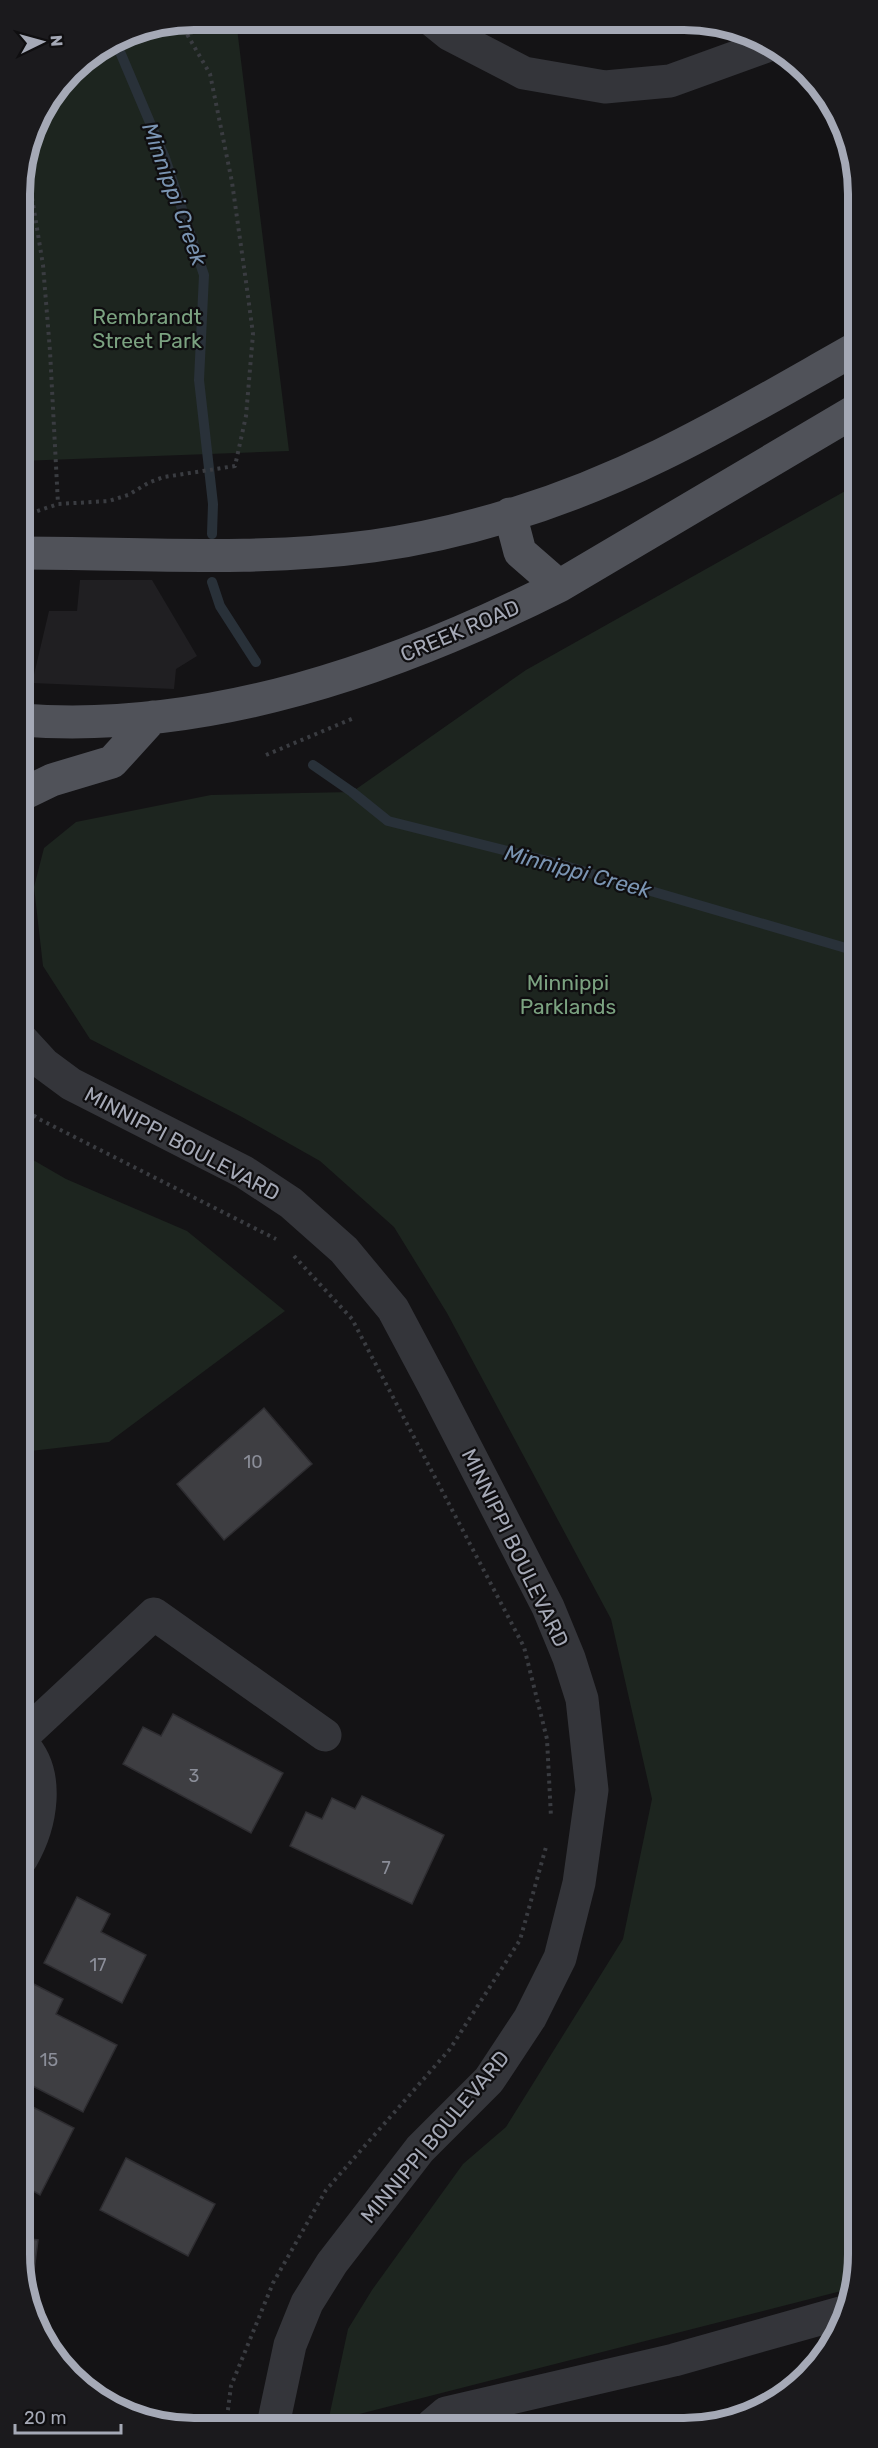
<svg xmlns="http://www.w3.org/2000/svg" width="878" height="2448" font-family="Rubik,sans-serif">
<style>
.built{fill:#201f22}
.green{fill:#1d251f}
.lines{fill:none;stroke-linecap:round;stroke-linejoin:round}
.stream{stroke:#293139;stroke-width:10}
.building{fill:#3e3e42;stroke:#2e2d31;stroke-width:1.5}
.path{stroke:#3a3c41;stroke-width:4;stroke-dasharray:3 4.5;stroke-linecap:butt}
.minor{stroke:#34353a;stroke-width:33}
.major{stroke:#505259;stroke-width:33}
.labels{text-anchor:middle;stroke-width:4.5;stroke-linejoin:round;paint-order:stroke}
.number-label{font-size:18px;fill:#8b8e99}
.park-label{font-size:21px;fill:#7ba280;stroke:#0f0e10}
.street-label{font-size:21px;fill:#a5a9b6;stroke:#0f0e10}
.water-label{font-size:22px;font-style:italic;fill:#7a94b2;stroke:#0f0e10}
.rim{fill:none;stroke:#a5a9b6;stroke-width:8}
</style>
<rect width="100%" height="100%" fill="#141315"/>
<path class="built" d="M80,580h72l45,76 -21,13 -2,20 -142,-6 17,-72h28z"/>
<path class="green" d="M194,20h42l53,431 -269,10v-279l18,-66 41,-53 48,-30z
M856,485l2,1780 -5,23 -525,134 20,-93 24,-39 91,-126 43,-37 117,-188 29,-140 -41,-180 -164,-306 -53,-86 -74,-66 -78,-44 -152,-78 -47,-73 -9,-79 10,-39 32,-26 135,-27 141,-3 174,-122z
M21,1153l45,26 121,52 98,80 -176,131 -87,10z"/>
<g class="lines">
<path class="stream" d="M115,40l50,118 39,117 -5,105 14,124 -1,30
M212,582l8,24 36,56
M313,765l39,27 36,29 167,42 301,88"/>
</g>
<path class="building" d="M264,1408l48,56 -88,76 -47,-56z
M173,1714l110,59 -32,60 -128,-69 20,-37 18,9z
M362,1796l82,39 -32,69 -122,-58 16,-34 16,7 10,-21 23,11z
M77,1897l33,17 -9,18 45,23 -24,48 -78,-40z
M22,1978l41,21 -7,15 61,31 -34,67 -60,-31z
M23,2102l51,26 -34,67 -17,-10z
M126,2158l89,46 -27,52 -88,-46z
M23,2238l15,2 -6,46 -9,-1z"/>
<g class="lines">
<path class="path" d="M26,161l17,104 7,86 8,153
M23,516l35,-12 51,-3 19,-6 22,-13 14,-5 71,-11 11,-50 7,-82 -6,-45 -15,-107 -22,-108 -30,-52
M266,755l88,-37
M21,1107l18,12 237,120
M294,1256l58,63 172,328 23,92 4,78
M226,2425l5,-39 42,-103 53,-93 124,-141 70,-109 26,-93"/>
<path class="minor" d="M433,21l16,13 75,39 81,14 65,-6 94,-34
M21,1039l23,25 27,20 173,88 47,31 53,47 49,59 41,77 114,221 21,51 13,41 10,91 -13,93 -19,75 -30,60 -41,62 -69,69 -88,114 -25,40 -17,42 -17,80
M22,1737l132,-123 171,121
M22,1744c29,30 19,81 0,114
M432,2425l14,-12 228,-53 174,-49"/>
<path class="major" d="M510,514l10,38 39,34
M20,553c118,0 236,9 353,-7 99,-14 198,-47 288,-91 66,-32 130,-70 194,-106
M21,720c187,14 373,-51 538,-134l296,-175
M21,795l31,-15 60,-18 41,-45"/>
</g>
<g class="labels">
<g class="number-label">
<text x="253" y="1468">10</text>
<text x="194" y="1782">3</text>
<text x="386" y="1874">7</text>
<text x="98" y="1971">17</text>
<text x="49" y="2066">15</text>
</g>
<g class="park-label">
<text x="147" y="324">Rembrandt<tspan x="147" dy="24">Street Park</tspan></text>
<text x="568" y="990">Minnippi<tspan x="568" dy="24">Parklands</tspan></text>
</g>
<g class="street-label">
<text transform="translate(460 631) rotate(-23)" y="7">CREEK ROAD</text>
<text transform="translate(182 1144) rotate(28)" y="7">MINNIPPI BOULEVARD</text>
<text transform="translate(515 1548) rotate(64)" y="7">MINNIPPI BOULEVARD</text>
<text transform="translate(435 2137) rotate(-50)" y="7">MINNIPPI BOULEVARD</text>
</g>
<g class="water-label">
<text transform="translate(175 194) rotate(70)" y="8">Minnippi Creek</text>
<text transform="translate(578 871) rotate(15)" y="8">Minnippi Creek</text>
</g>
</g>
<path d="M0 0H878V2448H0ZM194 30H684A164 164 0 0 1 848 194V2254A164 164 0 0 1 684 2418H194A164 164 0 0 1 30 2254V194A164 164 0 0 1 194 30Z" fill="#1b1a1d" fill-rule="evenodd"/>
<path class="rim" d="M194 30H684A164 164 0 0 1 848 194V2254A164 164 0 0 1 684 2418H194A164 164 0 0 1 30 2254V194A164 164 0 0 1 194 30Z"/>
<g transform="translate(42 42) rotate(85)" stroke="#0f0e10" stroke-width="4.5" paint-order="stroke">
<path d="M0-4.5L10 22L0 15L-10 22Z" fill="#a5a9b6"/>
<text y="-9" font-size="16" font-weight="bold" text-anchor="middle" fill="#a5a9b6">N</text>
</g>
<path d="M15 2424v9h106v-9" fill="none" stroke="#a5a9b6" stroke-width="3"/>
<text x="24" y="2424" font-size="18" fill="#a5a9b6" stroke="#0f0e10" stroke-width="4.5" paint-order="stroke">20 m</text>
</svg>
